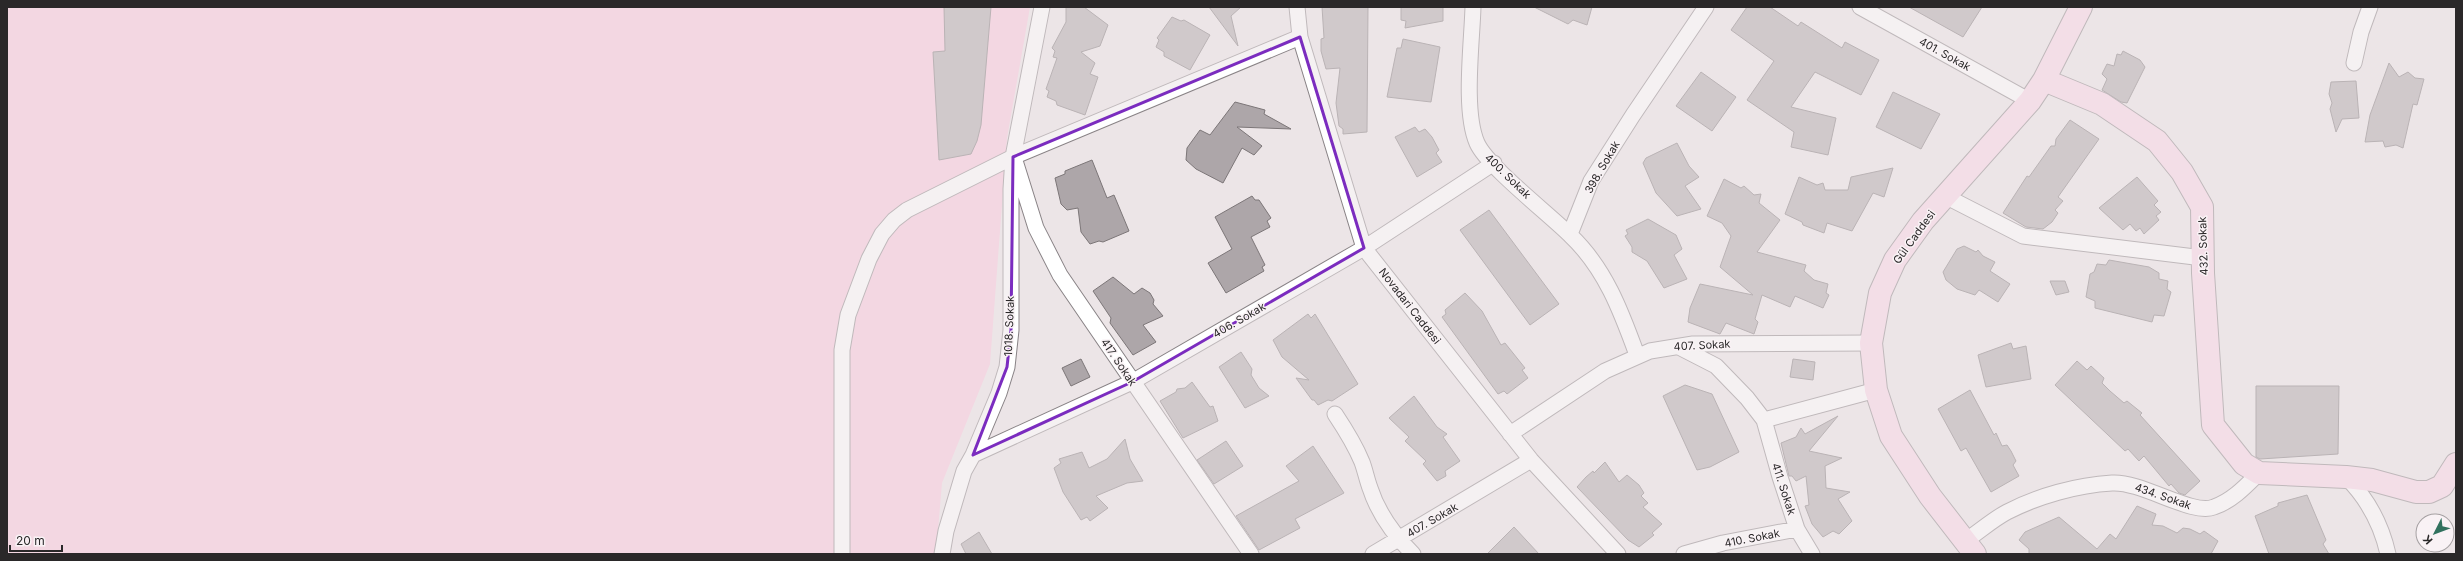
<svg xmlns="http://www.w3.org/2000/svg" width="2463" height="561" font-family="Inter,sans-serif">
<style>
.green{fill:#fac5db}
.building{fill:#ada6a9;stroke:#7c7678}
.lines{fill:none;stroke-linecap:round;stroke-linejoin:round}
.street-casing{stroke:#898386;stroke-width:17}
.secondary-casing{stroke:#898386;stroke-width:24}
.street{stroke:#fff;stroke-width:15}
.secondary{stroke:#fbd4e7;stroke-width:22}
.marked{fill:none;stroke:#7b2cbf;stroke-width:3;stroke-linejoin:round}
.labels{text-anchor:middle;stroke-width:3;stroke-linejoin:round;paint-order:stroke}
.street-label{font-size:11px;fill:#2a2829;stroke:#f9f2f5}
</style>
<rect width="100%" height="100%" fill="#ece5e7"/>
<path class="green" d="M7,7h1023l-23,131 -17,226 -48,119 -6,71h-929z"/>
<path class="building" d="M944,7h47l-10,118 -4,16 -6,13 -32,6 -6,-108 12,-1z
M1066,7h18l24,18 -8,21 -19,6 14,11 -5,11 8,3 -13,38 -28,-10 -1,-4 -9,-4 2,-6 -3,-2 11,-31 -4,-1 2,-6 -3,-3 14,-26z
M1209,7h32l-10,9 7,30z
M1322,7h46l-1,125 -24,2v-5l-4,-3 -3,-23 4,-35 -14,1 -5,-18v-12l3,-1z
M1401,7h42v14l-38,7 1,-7 -5,-1z
M1534,7h58l-5,18 -14,-5 -5,4z
M1747,7h23l28,19 3,-4 41,26 3,-6 34,18 -18,35 -46,-23 -24,35 45,11 -8,37 -37,-8 3,-15 -47,-32 27,-39 -43,-31z
M1909,7h73l-19,30z
M1172,17l9,4 3,-1 26,15 -20,35 -26,-14v-4l-8,-5 3,-7 -2,-2z
M1403,39l37,8 -9,55 -44,-5 10,-49h4z
M2123,51l17,9 5,7 -18,36 -6,-1 -19,-12 5,-11 -5,-5 5,-10 7,2 3,-12 4,1z
M2389,63l10,14 9,-5 7,6 9,1 -7,26 -4,-1 -10,44 -7,-3 -11,2 -2,-6 -18,1 5,-27z
M1701,72l35,25 -24,34 -36,-25z
M2356,81l3,37 -17,1 -6,13 -6,-23 2,-6 -3,-9 2,-12z
M1893,92l47,22 -19,35 -45,-22z
M1235,102l30,8 -1,4 27,15 -54,-2 25,19 -8,9 -12,-7 -19,35 -27,-14 -10,-9 1,-12 13,-18 10,5z
M2070,120l29,19 -41,58 5,4 -8,9 3,3 -6,9 -9,7 -17,-2 -23,-14 24,-37 2,1 22,-31h4l1,-7z
M1415,127l4,5 6,-3 7,8 7,13 -3,3 6,9 -25,15 -22,-40z
M1677,143l12,23 10,11 -14,9 16,23 -24,7 -21,-23 -13,-30 3,-5z
M1092,160l15,38 7,-3 15,36 -26,11 -4,-1 -9,3 -9,-12 -3,-24 -11,2 -6,-6 -6,-26 10,-4v-3z
M1893,168l-9,29 -11,-4 -21,38 -25,-8 -3,10 -21,-8 -1,-3 -17,-8 14,-37 18,8 6,-2 2,7h23l3,-13z
M2137,177l21,24 -4,4 7,7 -5,4 3,4 -15,14 -4,-6 -4,3 -6,-7 -7,6 -24,-22z
M1724,179l17,9 3,-2 10,9 7,-1 -2,9 21,17 -23,32 49,13 -2,6 10,9 14,4 -2,9 3,2 -6,13 -28,-12 -5,11 -28,-12 -7,24 3,3 -4,12 -28,-11 -6,11 -32,-12 2,-14 10,-24 53,11 -33,-28 11,-31 -9,-13 -15,-7z
M1252,196l3,4h4l12,18 -4,3 3,6 -19,10 14,28 -3,2 2,4 -38,22 -18,-30 24,-14 -17,-32z
M1489,210l70,94 -29,21 -70,-95z
M1648,219l28,16 6,14 -8,6 13,24 -23,9 -17,-27 -15,-9v-5l-7,-11 3,-2 -2,-4z
M1964,246l12,6 2,-2 5,6 12,6 -5,9 20,13 -12,18 -19,-12 -4,5 -18,-6 -11,-9 -3,-8 14,-23z
M2109,260l40,7 10,6v6l9,2 -1,8 4,3 -7,24 -10,-1 -2,7 -57,-14v-7l-9,-4 4,-23 4,-2 3,-8 9,1z
M1113,277l21,17 8,-6 8,5 4,7 -1,4 10,12 -20,9 13,17 -23,13 -23,-32 1,-5 -18,-27z
M2050,281h15l4,11 -13,3z
M1465,293l17,18 19,34 4,-2 20,25 -3,2 6,8 -21,16 -3,-3 -6,3 -56,-77 4,-3 -1,-4z
M1308,314l3,4 4,-4 43,70 -26,17 -4,-1 -10,5 -4,-5h-2l-16,-22 13,2 -27,-23 -9,-17z
M2011,343l2,6 13,-3 5,33 -45,8 -8,-32z
M1241,352l11,17 -1,6 8,13 10,8 -24,12 -26,-41z
M1081,359l9,18 -19,9 -9,-18z
M1793,359l22,3 -2,18 -23,-3z
M2077,361l10,9 4,-4 13,12 -2,5 8,8 14,12 3,-2 15,12 -2,2 60,66 -15,14 -6,-2 -8,-9 -2,2 -25,-30 -5,5 -11,-12 -3,2 -70,-66z
M1192,382l18,25 3,-1 5,15 -35,17 -23,-37 16,-9 1,-3 8,-1z
M1685,385l27,9 27,58 -29,15 -13,3 -34,-74z
M2256,386h83l-1,68 -78,5 -4,-2z
M1970,390l24,45 2,-2 6,13 5,-1 4,6 5,10 -3,4 6,11 -28,16 -25,-44 -5,3 -23,-42z
M1414,396l23,31 10,7 -4,3 17,24 -15,10 1,5 -9,5 -14,-17 3,-3 -21,-20 4,-4 -20,-19z
M1838,416l-29,35 33,7 -17,8 1,22 24,4 -12,7 14,22 -13,13 -6,-3 -10,6 -11,-13 -7,-18 4,-1 -3,-29 -10,5 -4,-5h-3l-8,-33 15,-6 5,-9 4,6z
M1125,439l5,20 13,22 -16,2 -31,13 12,12 -18,13 -3,-4 -6,3 -18,-28 -9,-24 7,-5 -2,-4 23,-7 7,16 18,-9z
M1226,441l17,25 -29,18 -17,-24z
M1313,446l31,47 -49,26 5,9 -41,22 -23,-34 63,-35 -13,-15z
M1605,462l14,20 8,-7 12,10 5,8 -3,3 7,7 -5,4 19,17 -10,9 2,2 -15,12 -11,-7 -51,-53 9,-10 7,-6 1,2z
M2307,495l19,45 -3,4 6,10h-60l-14,-38 23,-10v-3z
M2137,506l19,8 -4,11 11,1 14,7 6,-5 7,1 10,5 4,-3 14,10 -7,13h-182v-5l-10,-9 6,-8 34,-15 38,32 13,-15 6,5z
M1514,527l25,27h-52z
M979,532l13,22h-26l-5,-10z"/>
<g class="lines">
<defs>
<path id="street" d="M1297,7l3,30 64,211 167,212 87,94
M1473,7c-1,36 -10,104 4,136 10,23 72,71 93,92 35,33 51,76 67,120
M1860,7l170,94
M2354,63l7,-31 9,-25
M1016,164l20,64 24,47 191,279
M1945,196l78,40 180,22
M1570,234l21,-53 42,-66 73,-108
M1679,347l37,19 31,32 17,22 16,57 17,52 15,25
M1335,414c10,15 20,31 27,48 3,8 5,18 8,26 8,25 25,48 43,66
M1764,420l112,-30
M1510,434l95,-63 45,-20 43,-7 178,-1
M973,455l159,-73 232,-134 130,-85
M2346,477c22,22 35,46 42,77
M1965,541c14,-9 27,-21 42,-29 31,-16 70,-27 105,-29 30,-2 80,33 102,24 18,-6 32,-21 45,-34
M842,554v-204l6,-35 21,-56 13,-25 12,-14 13,-10 106,-53 287,-120
M942,554l4,-23 18,-60 9,-16 26,-62 8,-26 4,-37v-141l2,-32 29,-150
M1373,554l158,-94
M1684,554l39,-11 74,-14"/>
<path id="secondary" d="M2044,80l58,24 55,37 25,31 20,35 1,66 10,152 31,39 15,9 87,4 26,3 44,12h13l13,-6 14,-22
M1975,554l-45,-58 -39,-60 -15,-46 -5,-47 9,-50 15,-33 28,-39 107,-120 14,-21 37,-73"/>
</defs>
<use href="#street" class="street-casing"/>
<use href="#secondary" class="secondary-casing"/>
<use href="#street" class="street"/>
<use href="#secondary" class="secondary"/>
</g>
<path d="M0 0H2463V561H0ZM1300,37l64,211 -232,134 -159,73 34,-88 4,-37 2,-173z" fill="#ece5e7" fill-opacity=".55" fill-rule="evenodd"/>
<path class="marked" d="M1300,37l64,211 -232,134 -159,73 34,-88 4,-37 2,-173z"/>
<g class="labels">
<g class="street-label">
<text transform="translate(1945 54) rotate(29)" y="4">401. Sokak</text>
<text transform="translate(1602 167) rotate(-60)" y="4">398. Sokak</text>
<text transform="translate(1508 176) rotate(44)" y="4">400. Sokak</text>
<text transform="translate(1914 237) rotate(-54)" y="4">Gül Caddesi</text>
<text transform="translate(2203 246) rotate(-92)" y="4">432. Sokak</text>
<text transform="translate(1410 306) rotate(52)" y="4">Novadari Caddesi</text>
<text transform="translate(1239 320) rotate(-30)" y="4">406. Sokak</text>
<text transform="translate(1009 326) rotate(-88)" y="4">1018. Sokak</text>
<text transform="translate(1702 345) rotate(-3)" y="4">407. Sokak</text>
<text transform="translate(1119 362) rotate(56)" y="4">417. Sokak</text>
<text transform="translate(1784 489) rotate(72)" y="4">411. Sokak</text>
<text transform="translate(2163 496) rotate(19)" y="4">434. Sokak</text>
<text transform="translate(1432 520) rotate(-30)" y="4">407. Sokak</text>
<text transform="translate(1752 538) rotate(-11)" y="4">410. Sokak</text>
</g>
</g>
<rect width="2463" height="561" fill="none" stroke="#2a2829" stroke-width="16"/>
<g transform="translate(2435 533) rotate(228)"><circle r="19" fill="#f9f2f5" stroke="#a6a1a3"/>
<path d="M0-3L7 15L0 10L-7 15Z" fill="#31715e"/>
<text y="-6" font-size="11" font-weight="bold" text-anchor="middle" fill="#2a2829">K</text>
</g>
<path d="M10 545v6h52v-6" fill="none" stroke="#2a2829" stroke-width="2"/>
<text x="16" y="545" font-size="12" fill="#2a2829" stroke="#f9f2f5" stroke-width="3" paint-order="stroke">20 m</text>
</svg>
